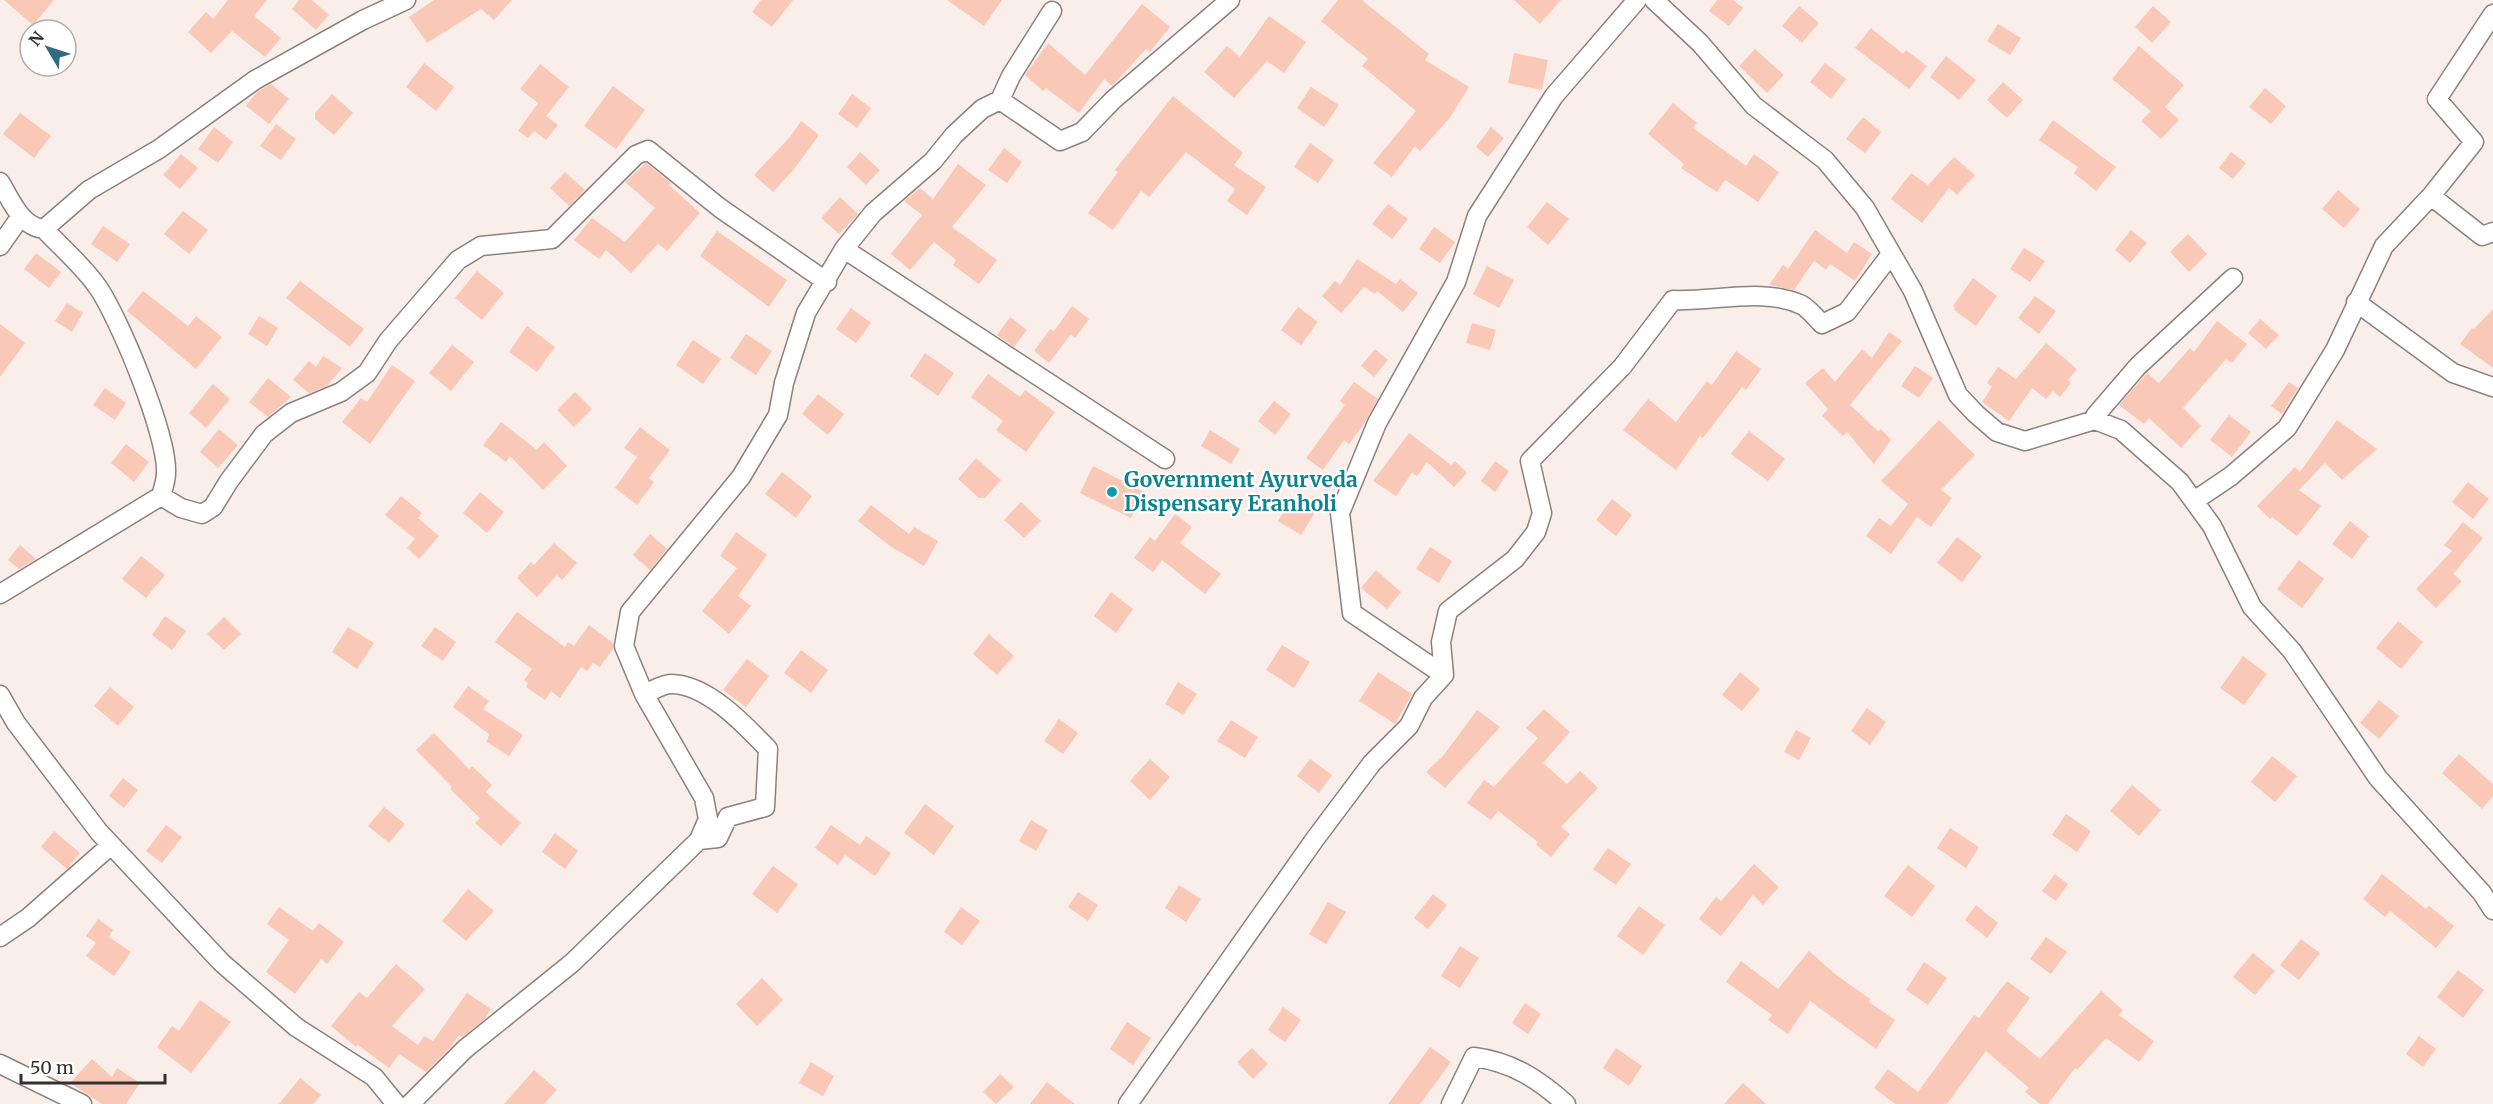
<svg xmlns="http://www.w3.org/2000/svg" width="2493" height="1104" font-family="Merriweather,serif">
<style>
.building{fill:#f9c8b7}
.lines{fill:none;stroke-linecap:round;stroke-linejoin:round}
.minor-casing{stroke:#8c817d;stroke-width:21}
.minor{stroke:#fff;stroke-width:18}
.culture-dot{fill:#0f9aa8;stroke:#fff;stroke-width:2}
.labels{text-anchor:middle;stroke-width:4.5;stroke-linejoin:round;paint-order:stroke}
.culture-label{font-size:21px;font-weight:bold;fill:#0d838f;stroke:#fff;text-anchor:start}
</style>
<rect width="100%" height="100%" fill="#faeeea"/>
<path class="building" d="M4,0h50l-21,25z
M228,0h39l-13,16 27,22 -16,19 -33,-26 -21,22 -23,-21 18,-20 7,7z
M299,0h13l17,15 -13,15 -24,-21z
M434,0h78l-18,20 -13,-11 -54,34 -18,-26z
M761,0h32l-21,27 -20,-15z
M947,0h55l-18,26z
M1338,0h24l67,54 -4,6 44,27 -20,32 -29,32 -5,-5 -23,31 -19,-14 43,-52 -54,-45 6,-7 -47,-38z
M1514,0h47l-21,24z
M1717,0h16l10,8 -14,18 -20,-15z
M1142,4l28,23 -20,25 -4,-3 -34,37 -8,-7 -25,34 -33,-25 -3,3 -18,-16 23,-32 37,32z
M1799,6l20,17 -17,20 -20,-17z
M2153,6l18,16 -19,21 -17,-16z
M1269,16l37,26 -22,31 -17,-12 -33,37 -30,-26 23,-26 13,11z
M1998,24l23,14 -11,17 -23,-14z
M1871,28l32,26 3,-4 21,16 -18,23 -54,-41z
M2139,46l45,39 -19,22 14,13 -18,19 -20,-18 10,-10 -39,-32z
M1755,49l29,26 -17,18 -28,-27z
M1514,53l34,7 -6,30 -34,-7z
M1946,56l30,24 -17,20 -29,-23z
M424,63l30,24 -18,24 -30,-24z
M1825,63l21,16 -15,20 -21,-17z
M540,64l29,23 -23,29 12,9 -12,15 -12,-9 -6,7 -10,-7 20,-28 -18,-14z
M2003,82l20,18 -16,18 -20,-18z
M271,84l18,15 -20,25 -23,-18 11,-14z
M613,86l32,24 -29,39 -32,-23z
M1311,87l28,18 -15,22 -27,-19z
M2265,88l21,18 -15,18 -22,-17z
M332,94l21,19 -19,22 -19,-16v-6z
M852,94l19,14 -14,20 -19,-14z
M1173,96l70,57 -9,12 32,22 -19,28 -20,-14 8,-12 -49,-37 -37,45 -8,-6 -28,39 -25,-17 30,-41 -3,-2z
M1673,103l24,20 -4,5 53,38 8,-12 25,18 -21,30 -33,-22 -8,12 -36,-24 3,-4 -36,-30z
M20,113l31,23 -17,22 -31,-24z
M1863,117l18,15 -16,21 -19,-14z
M2053,120l63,47 -20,24 -22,-18 4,-6 -39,-27z
M801,121l18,14 -24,33 -22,24 -19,-17 36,-38z
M276,124l20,15 -15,21 -21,-14z
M214,127l19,15 -15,21 -20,-14z
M1491,127l13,11 -16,19 -12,-10z
M1310,143l24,17 -16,23 -24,-16z
M1004,148l18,14 -15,21 -19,-13z
M860,152l20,18 -14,15 -19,-18z
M2231,152l15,11 -13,16 -14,-11z
M181,154l17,14 -18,21 -17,-14z
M1954,157l21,18 -18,20 -8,-7 -27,35 -31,-24 20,-26 17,12z
M646,163l25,20 -2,2 31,28 -33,38 -9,-7 -27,29 -25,-23 -7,9 -25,-19 18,-22 33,24 30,-34 -30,-26z
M958,164l28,21 -34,42 45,33 -18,24 -26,-19 3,-5 -22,-18 -24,28 -19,-16 31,-39 -18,-14 16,-13 13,11z
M565,172l20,18 -16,16 -19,-18z
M2338,190l22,19 -16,19 -22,-19z
M840,197l18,17 -19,20 -18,-16z
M1547,202l22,17 -21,26 -21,-18z
M1388,204l20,15 -16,20 -20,-15z
M183,211l25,19 -19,24 -25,-20z
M103,226l27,18 -13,18 -26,-18z
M1434,227l21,15 -15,21 -21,-14z
M1815,230l32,23 7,-11 18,12 -17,27 -25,-17 -4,6 -12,-9 -20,29 -25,-5 14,-20 5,4z
M2131,230l16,13 -17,20 -15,-13z
M717,231l70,49 -18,27 -69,-51z
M2188,234l19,20 -18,18 -19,-20z
M2024,248l21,13 -15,21 -20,-13z
M36,253l25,19 -12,16 -25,-19z
M1357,259l39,25 4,-5 18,14 -15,19 -26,-21 -2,3 -11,-7 -23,26 -19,-17 13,-15 5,4z
M1487,266l27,14 -15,28 -26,-14z
M477,271l27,22 -22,27 -27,-22z
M1973,278l24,18 -21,30 -22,-16 1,-2 -2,-2z
M300,281l64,48 -14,18 -64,-49z
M143,291l45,35 8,-10 26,21 -26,32 -69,-58z
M2035,296l21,15 -17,23 -21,-16z
M67,303l16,10 -11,19 -17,-11z
M1072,306l17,13 -14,19 -4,-4 -22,29 -15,-12 16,-22 4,2z
M1298,307l20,15 -17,23 -20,-15z
M851,308l20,15 -15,20 -20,-14z
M2493,309v59l-33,-24 12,-16 2,1z
M259,316l19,12 -11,18 -19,-12z
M1010,317l17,13 -13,17 -17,-12z
M2260,319l19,16 -13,14 -18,-16z
M2217,321l30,23 -15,19 -6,-4 -43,49 18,18 -20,22 -32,-30 -5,6 -25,-19 28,-32 12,10 31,-35 4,4z
M1472,323l24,7 -6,20 -24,-7z
M0,324l25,19 -25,34z
M527,326l28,21 -18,25 -28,-20z
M1889,332l13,9 -52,64 28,26 3,-2 10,11 -17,24 -27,-32 -4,4 -21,-20 6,-7 -23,-26 18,-15 12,14 27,-33 10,9z
M746,334l26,17 -16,24 -26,-17z
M693,340l28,19 -18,25 -27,-19z
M2046,343l31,26 -9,11 3,3 -11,14 -7,-6 -7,8 -14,-11 -23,33 -27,-19 10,-15 -5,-4 11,-16 18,12z
M452,345l22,17 -23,29 -22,-18z
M1375,349l13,11 -14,17 -13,-11z
M1736,351l25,18 -15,21 -4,-3 -39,51 -3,-2 -24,34 -53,-40 25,-31 28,23 31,-41 5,4z
M925,353l29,20 -16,23 -28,-20z
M323,356l19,12 -15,18 -18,7 -16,-13 16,-19 7,6z
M392,365l23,16 -45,63 -28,-22 19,-24 6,4z
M1915,366l18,12 -14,20 -18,-12z
M988,374l32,23 5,-7 30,22 -29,40 -30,-22 7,-9 -32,-24z
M268,378l23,19 -23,20 -19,-15z
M1354,382l24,17 -16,28 -13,17 -5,-4 -21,30 -17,-12 39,-53 -5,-4z
M2289,382l9,6 -16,26 -11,-8z
M213,384l17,15 -24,29 -17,-15z
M105,388l21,15 -11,17 -22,-15z
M575,392l17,17 -18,18 -17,-17z
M818,394l26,20 -16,21 -26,-21z
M1274,401l17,13 -16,21 -17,-14z
M2229,415l22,17 -19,25 -22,-17z
M1939,420l36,35 -34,35 11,8 -21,29 -14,-10 -26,37 -25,-18 13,-18 12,8 17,-22 -27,-23z
M2337,420l40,29 -35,31 -17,-17 -26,27 22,16 -24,30 -25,-19 -2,2 -13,-13 38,-39 5,5z
M501,422l36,28 7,-8 23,24 -24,24 -33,-34 -4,6 -23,-17z
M640,427l30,23 -21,28 5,4 -17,23 -22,-17 22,-31 -13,-9z
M219,429l19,16 -20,23 -18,-16z
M1210,430l30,19 -9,15 -30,-18z
M1749,431l36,28 -17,22 -37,-27z
M1409,433l42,32 4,-4 12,12 -13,14 -27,-25 -10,14 -5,-3 -16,23 -23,-15z
M126,444l23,18 -15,20 -23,-19z
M976,458l25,22 -16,18h-6l-21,-19z
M1495,461l14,10 -14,21 -14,-11z
M1093,466l51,26 -13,26 -51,-25z
M782,472l30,24 -16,22 -31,-24z
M2468,482l21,17 -16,20 -21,-17z
M480,492l24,20 -17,21 -24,-20z
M401,496l21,17 -4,5 21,18 -20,23 -12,-11 8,-9 -30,-24z
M1293,497l23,14 -15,24 -23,-14z
M1612,499l20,16 -16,21 -20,-16z
M1021,502l20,19 -17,17 -20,-18z
M871,505l38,29 5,-7 24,14 -14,25 -34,-20 -32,-25z
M1175,514l17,13 -12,16 41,31 -16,20 -43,-34 -9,12 -19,-14 16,-21 5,4z
M2350,521l19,15 -17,23 -20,-15z
M2463,522l20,16 -30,36 9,7 -26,27 -20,-19 36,-38 -8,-6z
M736,532l31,23 -29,41 13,10 -22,28 -27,-23 35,-43 -17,-12z
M650,534l17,15 -17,21 -17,-15z
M1957,537l25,19 -20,26 -25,-19z
M554,543l23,20 -15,17 -5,-5 -20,22 -20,-19 14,-16 3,3z
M20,545l16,14 -17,10 -11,-9z
M1430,547l22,14 -13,22 -23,-14z
M141,556l24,19 -19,23 -24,-19z
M2299,560l25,19 -22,29 -25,-19z
M1376,570l25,22 -14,17 -26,-21z
M1111,592l22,17 -17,24 -22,-17z
M517,612l48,35 3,-5 6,4 15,-21 24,18v6l-13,18 -7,-4 -6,8 -6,-4 -21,31 -9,-7 -6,9 -19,-13 2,-4 -4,-3 8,-11 -37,-27z
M165,616l21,15 -14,19 -20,-15z
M224,617l17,17 -17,16 -17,-16z
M2398,621l25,21 -22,27 -25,-21z
M348,627l26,16 -17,26 -25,-17z
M435,627l21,15 -13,19 -22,-15z
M989,634l25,22 -17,19 -24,-21z
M1282,645l28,17 -16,26 -28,-18z
M801,650l27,20 -17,23 -27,-20z
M2243,656l24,18 -23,31 -24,-17z
M747,659l22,17 -23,31 -23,-17z
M1378,672l34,22 -17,30 -36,-23z
M1740,672l20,17 -18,22 -20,-16z
M1178,682l19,12 -14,21 -18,-11z
M468,686l21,15 -6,8 40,26 -14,21 -22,-14 2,-8 -36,-27z
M110,687l24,20 -16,19 -24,-20z
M2379,700l20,16 -20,23 -19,-16z
M1867,708l19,14 -16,23 -19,-14z
M1544,709l26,23 -27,31 24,21 13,-13 18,17 -37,39 9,7 -19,23 -15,-12 2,-3 -40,-31 -7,9 -24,-17 17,-23 10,7 44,-49 -12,-10z
M1477,710l23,17 -55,61 -19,-16 17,-16z
M1059,719l19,14 -15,21 -19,-13z
M1231,720l27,17 -13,21 -28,-17z
M1796,730l15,8 -12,22 -15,-8z
M434,733l35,36 3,-3 20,19 -6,7 35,31 -20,23 -26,-23 5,-5 -30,-29 2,-2 -36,-37z
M2459,754l34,30v12l-11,13 -40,-36z
M2272,756l25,20 -22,26 -24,-20z
M1150,759l20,18 -20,23 -20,-19z
M1310,759l22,16 -13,18 -22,-17z
M123,778l15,12 -14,18 -15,-12z
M2132,785l29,25 -22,26 -29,-25z
M925,804l29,22 -20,29 -30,-22z
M384,807l21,17 -16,19 -21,-17z
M2066,814l25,17 -14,21 -25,-17z
M1031,820l17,10 -12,21 -17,-10z
M166,825l16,12 -20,26 -16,-12z
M831,825l29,20 6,-9 25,17 -16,23 -30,-21 -7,10 -23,-17z
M1950,828l29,19 -13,21 -29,-20z
M54,831l26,22 -13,16 -26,-22z
M555,833l23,18 -13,18 -23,-17z
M1608,848l23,16 -15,21 -23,-16z
M1754,864l25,23 -16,18 -10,-10 -32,41 -22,-17 17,-22 5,4z
M1908,865l27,21 -23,31 -28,-21z
M773,866l25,18 -21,29 -25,-19z
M2055,874l13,10 -12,17 -14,-10z
M2382,874l44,35 3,-3 25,20 -18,22 -46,-37 -5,6 -22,-18z
M1179,885l22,14 -15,23 -21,-14z
M468,889l26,22 -28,30 -24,-20z
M1078,892l20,13 -10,16 -20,-14z
M1433,894l14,11 -19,24 -14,-11z
M1328,902l18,10 -20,32 -17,-10z
M1976,905l22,18 -11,15 -22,-18z
M1639,906l26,19 -22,30 -26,-19z
M279,907l34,24 6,-8 25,19 -17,22 -6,-5 -26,35 -29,-22 23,-32 -22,-16z
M961,907l19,14 -18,24 -18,-13z
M98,919l15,11 -4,7 22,15 -17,24 -28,-20 10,-13 -10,-7z
M2046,937l21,15 -16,22 -21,-15z
M2301,939l19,14 -21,27 -19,-15z
M1460,946l19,12 -19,30 -19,-12z
M1809,951l26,23 35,25 -1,3 26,18 -19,29 -66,-48 -22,33 -20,-14 4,-5 -46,-33 15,-21 37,28z
M2253,953l22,18 -20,24 -22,-18z
M1924,962l23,16 -19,27 -22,-15z
M396,964l29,25 -33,37 26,19 6,-9 9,5 34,-48 24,16 -6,10 -23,18 -3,-2 -9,13 -24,24 -27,-18 -10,14 -31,-23 -2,2 -25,-21 28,-34 8,6z
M2458,970l26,20 -21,28 -26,-21z
M762,978l21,22 -26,26 -21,-22z
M2007,981l23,17 -24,33 34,28 61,-68 22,19 -4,5 35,26 -15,21 -33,-24 -29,32 -2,-2 -27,36h-8l-15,-12 4,-4 -43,-37 -39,53h-52l-21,-16 14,-19 30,23 56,-77 5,3z
M200,1000l31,22 -40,51 -34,-26 15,-21 7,5z
M1525,1003l16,11 -13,20 -16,-11z
M1283,1007l18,13 -16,22 -17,-12z
M1127,1022l24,16 -18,27 -23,-16z
M2419,1036l17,13 -13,18 -17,-13z
M1430,1047l21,15 -31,42h-32z
M1252,1048l16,16 -15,15 -16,-17z
M1616,1048l26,18 -13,20 -26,-18z
M92,1059l20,18 5,-9 23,15 -14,21h-24l-32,-21z
M811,1062l23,14 -11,20 -24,-13z
M534,1070l23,20 -13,14h-40z
M1000,1074l14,13 -18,17 -13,-12z
M300,1078l21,17 -8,9h-34z
M1047,1082l28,22h-45z
M1743,1083l23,21h-42z"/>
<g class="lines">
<defs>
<path id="minor" d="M1654,0l46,43 54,63 71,54 40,48 48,83 45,104 18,19 21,18 28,9 70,-21 26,10 59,52 32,44 40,81 40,44 86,127 104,115 11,17
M2493,14l-56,85 37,43 -43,54 51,40 11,-4
M1000,100l11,-24 41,-65
M0,182c11,18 21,45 44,47
M0,246l21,-30
M844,249l321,210
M2356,302l97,71 40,14
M2095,420v-4l43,-50 95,-88
M161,496l20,12 21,6 11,-7 16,-26 35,-47 27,-21 50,-21 26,-19 21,-32 70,-81 23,-14 71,-7 84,-84 12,-5 72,58 107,74
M2194,501l37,-25 56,-48 48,-78 49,-104 47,-50
M0,594l161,-98c2,-7 5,-15 5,-23 2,-37 -47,-156 -69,-187 -15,-21 -36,-39 -53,-57l45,-39 70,-41 96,-69 108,-60 43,-20
M1444,675l-92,-62 -12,-100 37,-90 79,-141 21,-66 77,-120 83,-96
M644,694c8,-3 19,-10 27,-10 36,0 74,41 97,65l-3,58 -37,10 -10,21 -19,2
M0,695l16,28 83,109 123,131 74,64 78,50 22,27
M0,937l28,-19 83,-73
M0,1064l82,40
M410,1104l55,-55 107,-86 127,-123 9,-21 -4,-21 -60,-104 -20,-48 6,-34 111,-135 37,-62 6,-32 22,-70 38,-64 29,-36 60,-52 21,-26 28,-26 18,-9 60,41 22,-9 31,-32 117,-100
M1128,1104l187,-265 57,-76 37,-37 14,-28 21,-23 -3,-33 7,-31 67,-52 21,-27 6,-19 -12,-52 92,-94 51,-67c41,2 91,-13 129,5 7,4 14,13 20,19l25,-12 44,-58
M1451,1104l23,-47c38,5 64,22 92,47"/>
</defs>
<use href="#minor" class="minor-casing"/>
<use href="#minor" class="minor"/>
</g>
<circle class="culture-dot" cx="1112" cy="492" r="6"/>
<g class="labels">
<g class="culture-label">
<text x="1124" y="487">Government Ayurveda<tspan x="1124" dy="24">Dispensary Eranholi</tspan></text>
</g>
</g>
<g transform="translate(48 48) rotate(309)"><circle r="28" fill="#ffffff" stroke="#aeadac" stroke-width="1.5"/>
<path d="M0-4.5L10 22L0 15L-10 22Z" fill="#316a84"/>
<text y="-9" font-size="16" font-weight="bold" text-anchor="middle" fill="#35312f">N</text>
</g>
<path d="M21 1074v9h144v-9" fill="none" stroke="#35312f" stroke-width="3"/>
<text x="30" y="1074" font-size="18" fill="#35312f" stroke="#ffffff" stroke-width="4.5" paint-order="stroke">50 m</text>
</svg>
